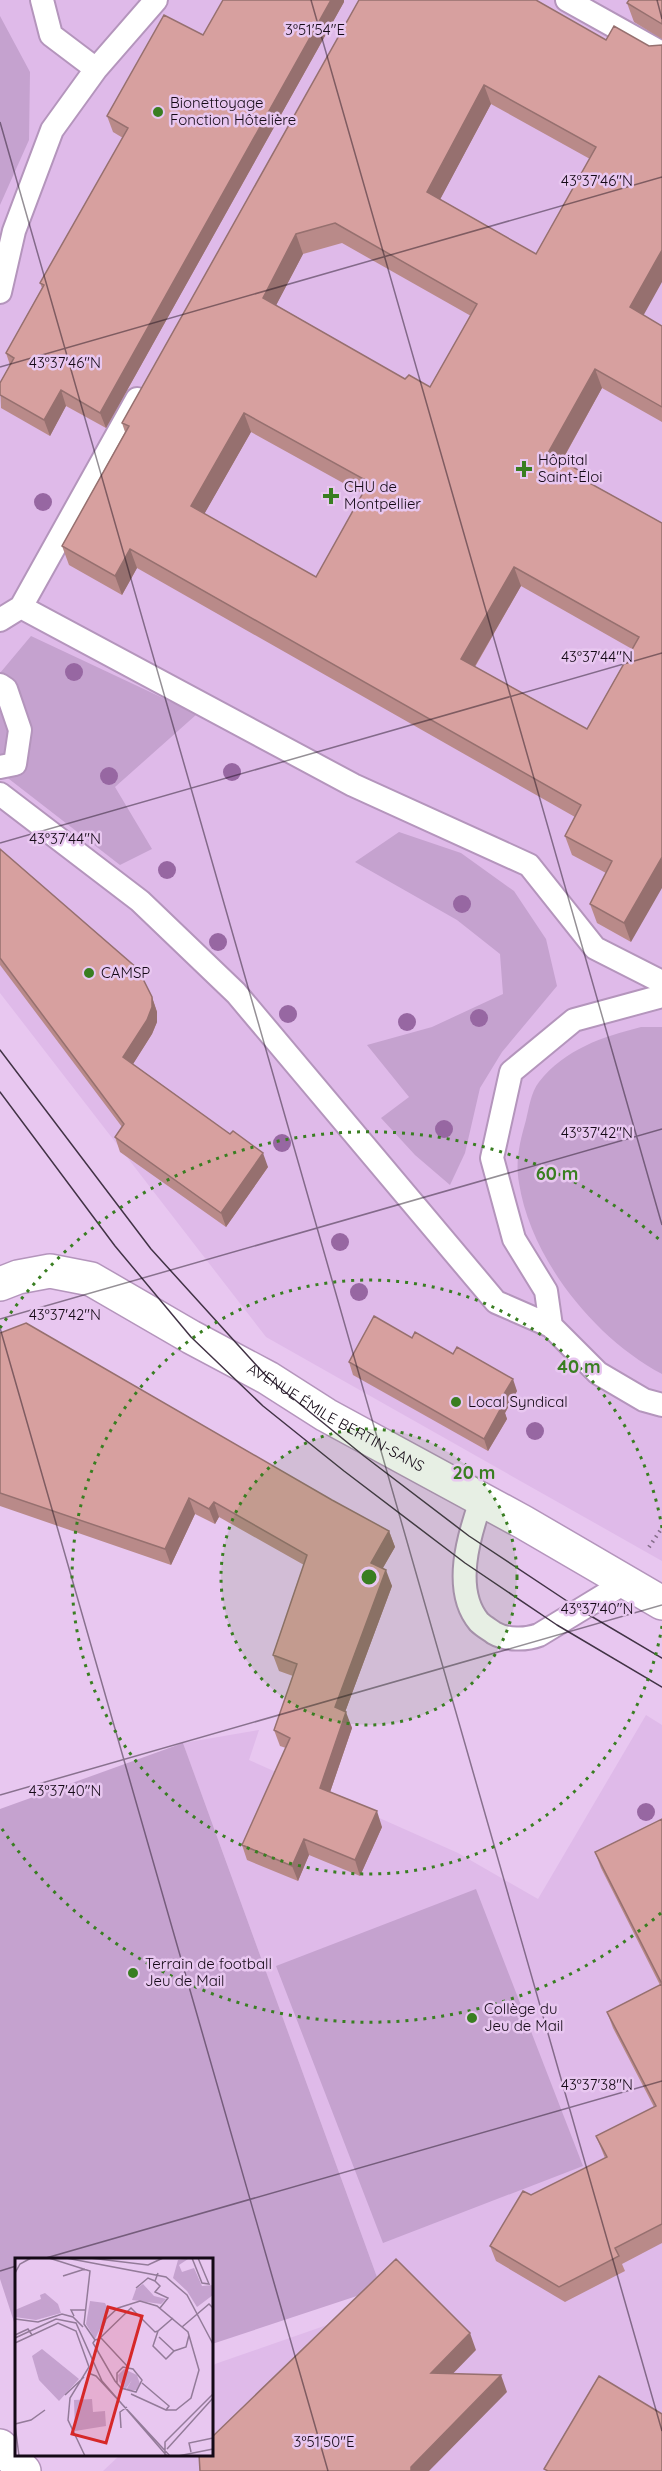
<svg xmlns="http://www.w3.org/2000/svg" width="662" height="2471" font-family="Quicksand,sans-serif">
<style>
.built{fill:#dfbae9}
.green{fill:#c5a2cf}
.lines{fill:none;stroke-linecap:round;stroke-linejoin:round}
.service-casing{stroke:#b495bc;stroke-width:26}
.minor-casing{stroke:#b495bc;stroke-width:36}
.path{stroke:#846d89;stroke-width:4;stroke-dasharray:1.5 4.5;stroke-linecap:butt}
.service{stroke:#fff;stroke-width:22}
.minor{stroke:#fff;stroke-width:33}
.tram{stroke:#423346;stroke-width:1.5}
.tree{fill:#9767a2}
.wall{fill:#b98a89;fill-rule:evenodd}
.shaded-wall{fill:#96706f}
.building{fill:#d7a09f;stroke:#96706f;stroke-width:1.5;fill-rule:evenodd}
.ticks{fill:none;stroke:#140916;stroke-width:1.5;stroke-opacity:0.45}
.ring{fill:none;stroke:#397e21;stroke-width:3;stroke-dasharray:3 6}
.poi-dot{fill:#397e21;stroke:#e8c7f0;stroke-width:2}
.labels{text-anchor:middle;stroke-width:5;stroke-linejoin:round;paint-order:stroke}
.poi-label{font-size:15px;fill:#140916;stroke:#e8c7f0;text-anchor:start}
.street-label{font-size:15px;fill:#140916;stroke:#e8c7f0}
.inset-road{fill:none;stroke:#937b99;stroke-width:1.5}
.view{fill:#d62828;fill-opacity:0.15;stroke:#d62828;stroke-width:3}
.inset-edge{fill:none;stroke:#140916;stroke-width:3}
.ticks-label{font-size:15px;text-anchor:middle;fill:#140916;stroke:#e8c7f0;stroke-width:5;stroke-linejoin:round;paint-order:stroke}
.centre{fill:#397e21;stroke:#e8c7f0;stroke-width:3}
.ring-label{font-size:18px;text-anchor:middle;font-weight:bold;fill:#397e21;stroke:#e8c7f0;stroke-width:5;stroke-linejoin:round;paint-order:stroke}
</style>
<rect width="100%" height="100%" fill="#e8c7f0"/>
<path class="built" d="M0,0h662v1561l-396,-224 -266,-344z
M646,1715l16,10v746h-559l17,-16 92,-1v-86l3,-4 132,-46 34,-30 -198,-545 76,-13 -10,30 209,93 80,46z"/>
<path class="green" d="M0,16l30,56 -1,68 -29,65z
M31,636l166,78 -82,73 37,62 -32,16 -120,-93v-99z
M399,832l62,21 53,38 32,48 11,47 -55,66 -22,36 -15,65 -15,32 -35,-30 -34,-37 28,-21 -42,-52 65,-18 71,-33 -3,-40 -43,-34 -102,-58z
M641,1027h21v347c-68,-36 -131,-115 -143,-191 -4,-22 1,-42 7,-63 3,-12 5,-28 13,-38 26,-33 63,-45 102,-55z
M183,1743l198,545 -169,56v-84h-196v68l-16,-49v-470z
M476,1889l107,277 -200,77 -107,-277z"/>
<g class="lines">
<defs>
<path id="service" d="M42,0l9,35 45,34
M567,0l95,53
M0,292l14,-61 38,-101 44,-61 60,-69
M21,607l332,178 176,80 66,83 67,34
M0,620l21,-13 116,-208
M0,685l6,4 14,41 -5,34 -15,3
M0,794l140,107 96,92 260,309 55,24 47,47 46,27 18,5
M551,1326l-5,-35 -32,-52 -22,-81 19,-86 63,-52 88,-24
M481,1501c-12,34 -29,89 -2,121 4,4 11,8 15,11 12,7 32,7 45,2l87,-53"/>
<g id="minor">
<path id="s1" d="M0,1284l18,-7 32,-6 41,8 100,58 77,41 58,37 197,107 139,81"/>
<path d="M0,2446l24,25"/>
</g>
</defs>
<use href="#service" class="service-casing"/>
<use href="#minor" class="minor-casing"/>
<path class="path" d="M649,1547l13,-19"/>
<use href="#service" class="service"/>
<use href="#minor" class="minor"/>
<path class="tram" d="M0,1050l151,199 117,129 96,78 105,80 110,73 83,49
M0,1092l115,154 76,91 72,69 81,65 121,92 92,62 105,62"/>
</g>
<g class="tree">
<circle cx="43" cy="502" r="9"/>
<circle cx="74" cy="672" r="9"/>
<circle cx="232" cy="772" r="9"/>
<circle cx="109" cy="776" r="9"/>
<circle cx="167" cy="870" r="9"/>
<circle cx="462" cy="904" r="9"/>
<circle cx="218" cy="942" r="9"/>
<circle cx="288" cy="1014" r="9"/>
<circle cx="479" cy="1018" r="9"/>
<circle cx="407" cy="1022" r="9"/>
<circle cx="444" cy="1129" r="9"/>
<circle cx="282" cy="1143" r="9"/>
<circle cx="340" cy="1242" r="9"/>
<circle cx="359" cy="1292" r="9"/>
<circle cx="535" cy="1431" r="9"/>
<circle cx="646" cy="1812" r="9"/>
</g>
<path class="wall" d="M359,0l247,40 37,275 19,11v96l-60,-34 -40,73 25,14 3,8 72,40 -31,419 -34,-19 -7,-19 16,-31 -34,-18 -7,-19 10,-19 -438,-249 -15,27 -53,-30 -7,-19 63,-114 -3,-9zM491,104l99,55 -54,95 -96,-55zM342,243l129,73 -41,71 -25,-8 -129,-74 27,-51zM251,432l112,62 -47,83 -112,-63zM521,586l111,63 -45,80 -112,-62z
M662,0v39l-28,-17 -7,-19z
M344,2l-238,426 -40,-22 -16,30 -49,-28 -1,-25 10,-18 -4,-12 36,-65 -2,-5 83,-145 -10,-6 -6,-16 96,-81z
M0,849l152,148 5,15v10l-5,12 -19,30 97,70 38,33 -42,60 -106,-75 -5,-15 7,-10 -122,-162z
M0,1333l332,167 57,31 6,16 -12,21 9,18 -47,126 7,16 -22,64 52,35 -22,49 -51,-21 -11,26 -51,-21 -5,-15 44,-97 -6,-2 -6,-16 19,-54 -14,-5 -6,-16 31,-90 -85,-48 -4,7 -20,-10 -24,51 -171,-59z
M412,1338l105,53 -12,22 2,6 -19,32 -135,-76 -4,-13z
M662,1819v424l-40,21 3,7 -60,31 -69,-41 -6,-15 41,-51 74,-37 -9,-22 58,-29 -41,-79 -6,-16 53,-27 -59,-117 -6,-16z"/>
<path class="shaded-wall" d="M331,0h13v2l-238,426 -6,-15z
M484,85l7,19 -57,107 -7,-19z
M296,234l7,20 -33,63 -7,-19z
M662,250v32l-25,45 -7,-20z
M595,369l7,19 -47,85 -7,-20z
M61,390l5,16 -16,30 -6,-16z
M244,413l7,19 -53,93 -7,-19z
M587,475l7,19 -10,-14z
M130,549l7,19 -15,27 -7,-19z
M514,567l7,19 -53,92 -7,-19z
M662,857v31l-31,54 -7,-19z
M152,997l5,15v10l-5,12 -24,38 -5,-15z
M263,1153l5,14 -42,60 -5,-14z
M513,1379l4,12 -12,22 2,6 -19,32 -4,-12 14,-35z
M189,1498l6,16 -24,51 -6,-16z
M214,1502l5,15 -4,7 -6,-15z
M389,1531l6,16 -18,31 -6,-15z
M386,1570l6,16 -51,137 -6,-16z
M346,1712l6,16 -26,76 -6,-16z
M377,1811l5,16 -22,49 -5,-16z
M304,1839l5,16 -11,26 -6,-15z
M470,2333l6,17 -39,40 -6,-17z
M501,2375l6,17 -78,79h-18v-4z"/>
<path class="building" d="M223,0h108l-231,413 -39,-23 -17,30 -44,-25v-12l14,-25 -8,-5 38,-68 -4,-2 88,-155 -21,-12 57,-101 39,20z
M359,0h177l70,40 8,-14 35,20 13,-1v205l-32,57 32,19v81l-67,-38 -47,84 39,22 -3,5 78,43v334l-38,66 -34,-19 22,-43 -47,-25 16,-31 -451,-256 -15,27 -53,-30 67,-120 -7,-3zM484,85l112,62 -60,107 -109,-62zM335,223l142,81 -47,83 -21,-12 -4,4 -142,-81 33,-64zM244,413l125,69 -53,95 -125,-71zM514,567l125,70 -52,92 -126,-70z
M629,0h33v24l-35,-21z
M0,849l138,120 14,28v10l-5,13 -24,37 107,77 3,-3 30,22 -42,60 -106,-76 9,-13 -124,-166z
M374,1316l38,22 3,-6 38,22 4,-7 56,32 -15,25 4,2 -18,33 -135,-77z
M26,1323l306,177 57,31 -18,32 15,7 -51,137 11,5 -26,76 57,23 -22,49 -51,-21 -12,27 -50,-21 48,-107 -16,-8 23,-66 -24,-9 34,-100 -93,-53 -5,7 -20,-11 -24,51 -165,-56v-160z
M662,1819v405l-47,24 4,8 -60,31 -69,-41 33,-55 8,4 76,-38 -11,-21 60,-30 -49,-94 55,-28 -67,-132z
M396,2259l74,74 -39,40 70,2 -90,92v4h-211l-1,-17h13v-17z
M599,2376l63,38v57h-114l-4,-2z"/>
<path class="ticks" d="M311,0l351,1225M657,0l5,19M0,122l662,2309M0,367l662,-190M0,843l662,-190M0,1319l662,-190M0,1328l328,1143M0,1795l662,-190M39,2260l623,-179M0,2271l16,-5"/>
<circle cx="369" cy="1577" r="148" fill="#397e21" fill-opacity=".12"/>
<g class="ring">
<circle cx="369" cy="1577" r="148"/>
<path d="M662 1626A297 297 0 1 1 662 1528"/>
<path d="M661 1913A445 445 0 0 1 0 1826M0 1328A445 445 0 0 1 661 1241"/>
</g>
<g class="poi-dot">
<circle cx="158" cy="112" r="6"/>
<path d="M521 460h6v6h6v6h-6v6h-6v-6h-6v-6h6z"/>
<path d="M328 487h6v6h6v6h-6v6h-6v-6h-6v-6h6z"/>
<circle cx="89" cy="973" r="6"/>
<circle cx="456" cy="1402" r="6"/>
<circle cx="133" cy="1973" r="6"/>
<circle cx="472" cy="2018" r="6"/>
</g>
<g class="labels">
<g class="poi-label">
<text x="170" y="108">Bionettoyage<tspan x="170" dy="17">Fonction Hôtelière</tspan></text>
<text x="538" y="465">Hôpital<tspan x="538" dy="17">Saint-Éloi</tspan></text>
<text x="344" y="492">CHU de<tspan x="344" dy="17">Montpellier</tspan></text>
<text x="101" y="978">CAMSP</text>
<text x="468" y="1407">Local Syndical</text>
<text x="145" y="1969">Terrain de football<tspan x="145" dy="17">Jeu de Mail</tspan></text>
<text x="484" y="2014">Collège du<tspan x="484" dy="17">Jeu de Mail</tspan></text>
</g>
<g class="street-label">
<text dy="5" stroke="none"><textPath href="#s1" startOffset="375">AVENUE ÉMILE BERTIN-SANS</textPath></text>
</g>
</g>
<g transform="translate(15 2258)">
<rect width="198" height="198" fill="#e8c7f0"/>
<path d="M173,1l-9,6 3,7 12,-4 8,18 11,-1v10l-16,12 -10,-16 -14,-13 5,-18zM128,26l11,12 12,3 -5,5 -29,-4 4,-11zM30,35l13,11 3,9 -25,7 -21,-3v-7l26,-11 -1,-4zM75,43l15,2 4,8 -14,28 -9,-15zM27,91l37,30 -20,22 -20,-21 -7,-24zM109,111l13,6 3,9 -3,6h-11l6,-10 -7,10 -6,-9 -1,-6zM77,141l1,13 12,-1 1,15 -31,5 -1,-31z" fill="#c5a2cf"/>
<path class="inset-road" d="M34,0l41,13 -6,53 11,16M51,0l100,19 21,18 26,49M75,0l58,7 15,-7M177,0l10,25 7,1 -11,-26M0,15l5,-9 11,-6M143,15l-3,8 5,5 -5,6 13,6 -8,10M48,18l22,-7M121,30l12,-10 7,3M59,58l-3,-6h15M158,60l-15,13 -5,15 13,13 8,-8 12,-4 3,-12M0,61l23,3 24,-8 11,3 10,10M167,69l27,-23 4,4M0,77l13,-6 4,6M144,79l15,14M0,80l41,-19 20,4 26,58 65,75M86,80l27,29M84,81l32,-31 24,24 3,-1M0,85l43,-20 18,8 13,36 -19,31 -2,22 17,36M73,115l8,3 74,80M102,125v-10l6,-6 10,2 9,11 -6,12 -15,-4 -6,-7 -22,-38 2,-3 4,-1 7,-20 12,-11 22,-7 17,5 31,26 11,38 -8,28 -15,12h-10M116,136l35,16 3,-4 -27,-23M50,137l19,-18M0,166l16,-4 14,-10M0,167l4,31M106,170l-1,-16 7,-5M152,191l46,-51M176,194l-2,-9 24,-5M150,197v-13l48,-48M163,198l35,-7"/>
<path class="view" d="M93,49l34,9 -36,127 -34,-9z"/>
<rect width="198" height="198" class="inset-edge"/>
</g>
<g class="ticks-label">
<text x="315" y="35">3°51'54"E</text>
<text x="597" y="186">43°37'46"N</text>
<text x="65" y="368">43°37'46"N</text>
<text x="597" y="662">43°37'44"N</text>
<text x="65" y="844">43°37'44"N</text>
<text x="597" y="1138">43°37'42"N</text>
<text x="65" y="1320">43°37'42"N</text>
<text x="597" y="1614">43°37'40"N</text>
<text x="65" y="1796">43°37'40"N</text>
<text x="597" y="2090">43°37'38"N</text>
<text x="324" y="2447">3°51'50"E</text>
</g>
<circle cx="369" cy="1577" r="9" class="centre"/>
<g class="ring-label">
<text x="557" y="1180">60 m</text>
<text x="579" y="1373">40 m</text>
<text x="474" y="1479">20 m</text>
</g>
</svg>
